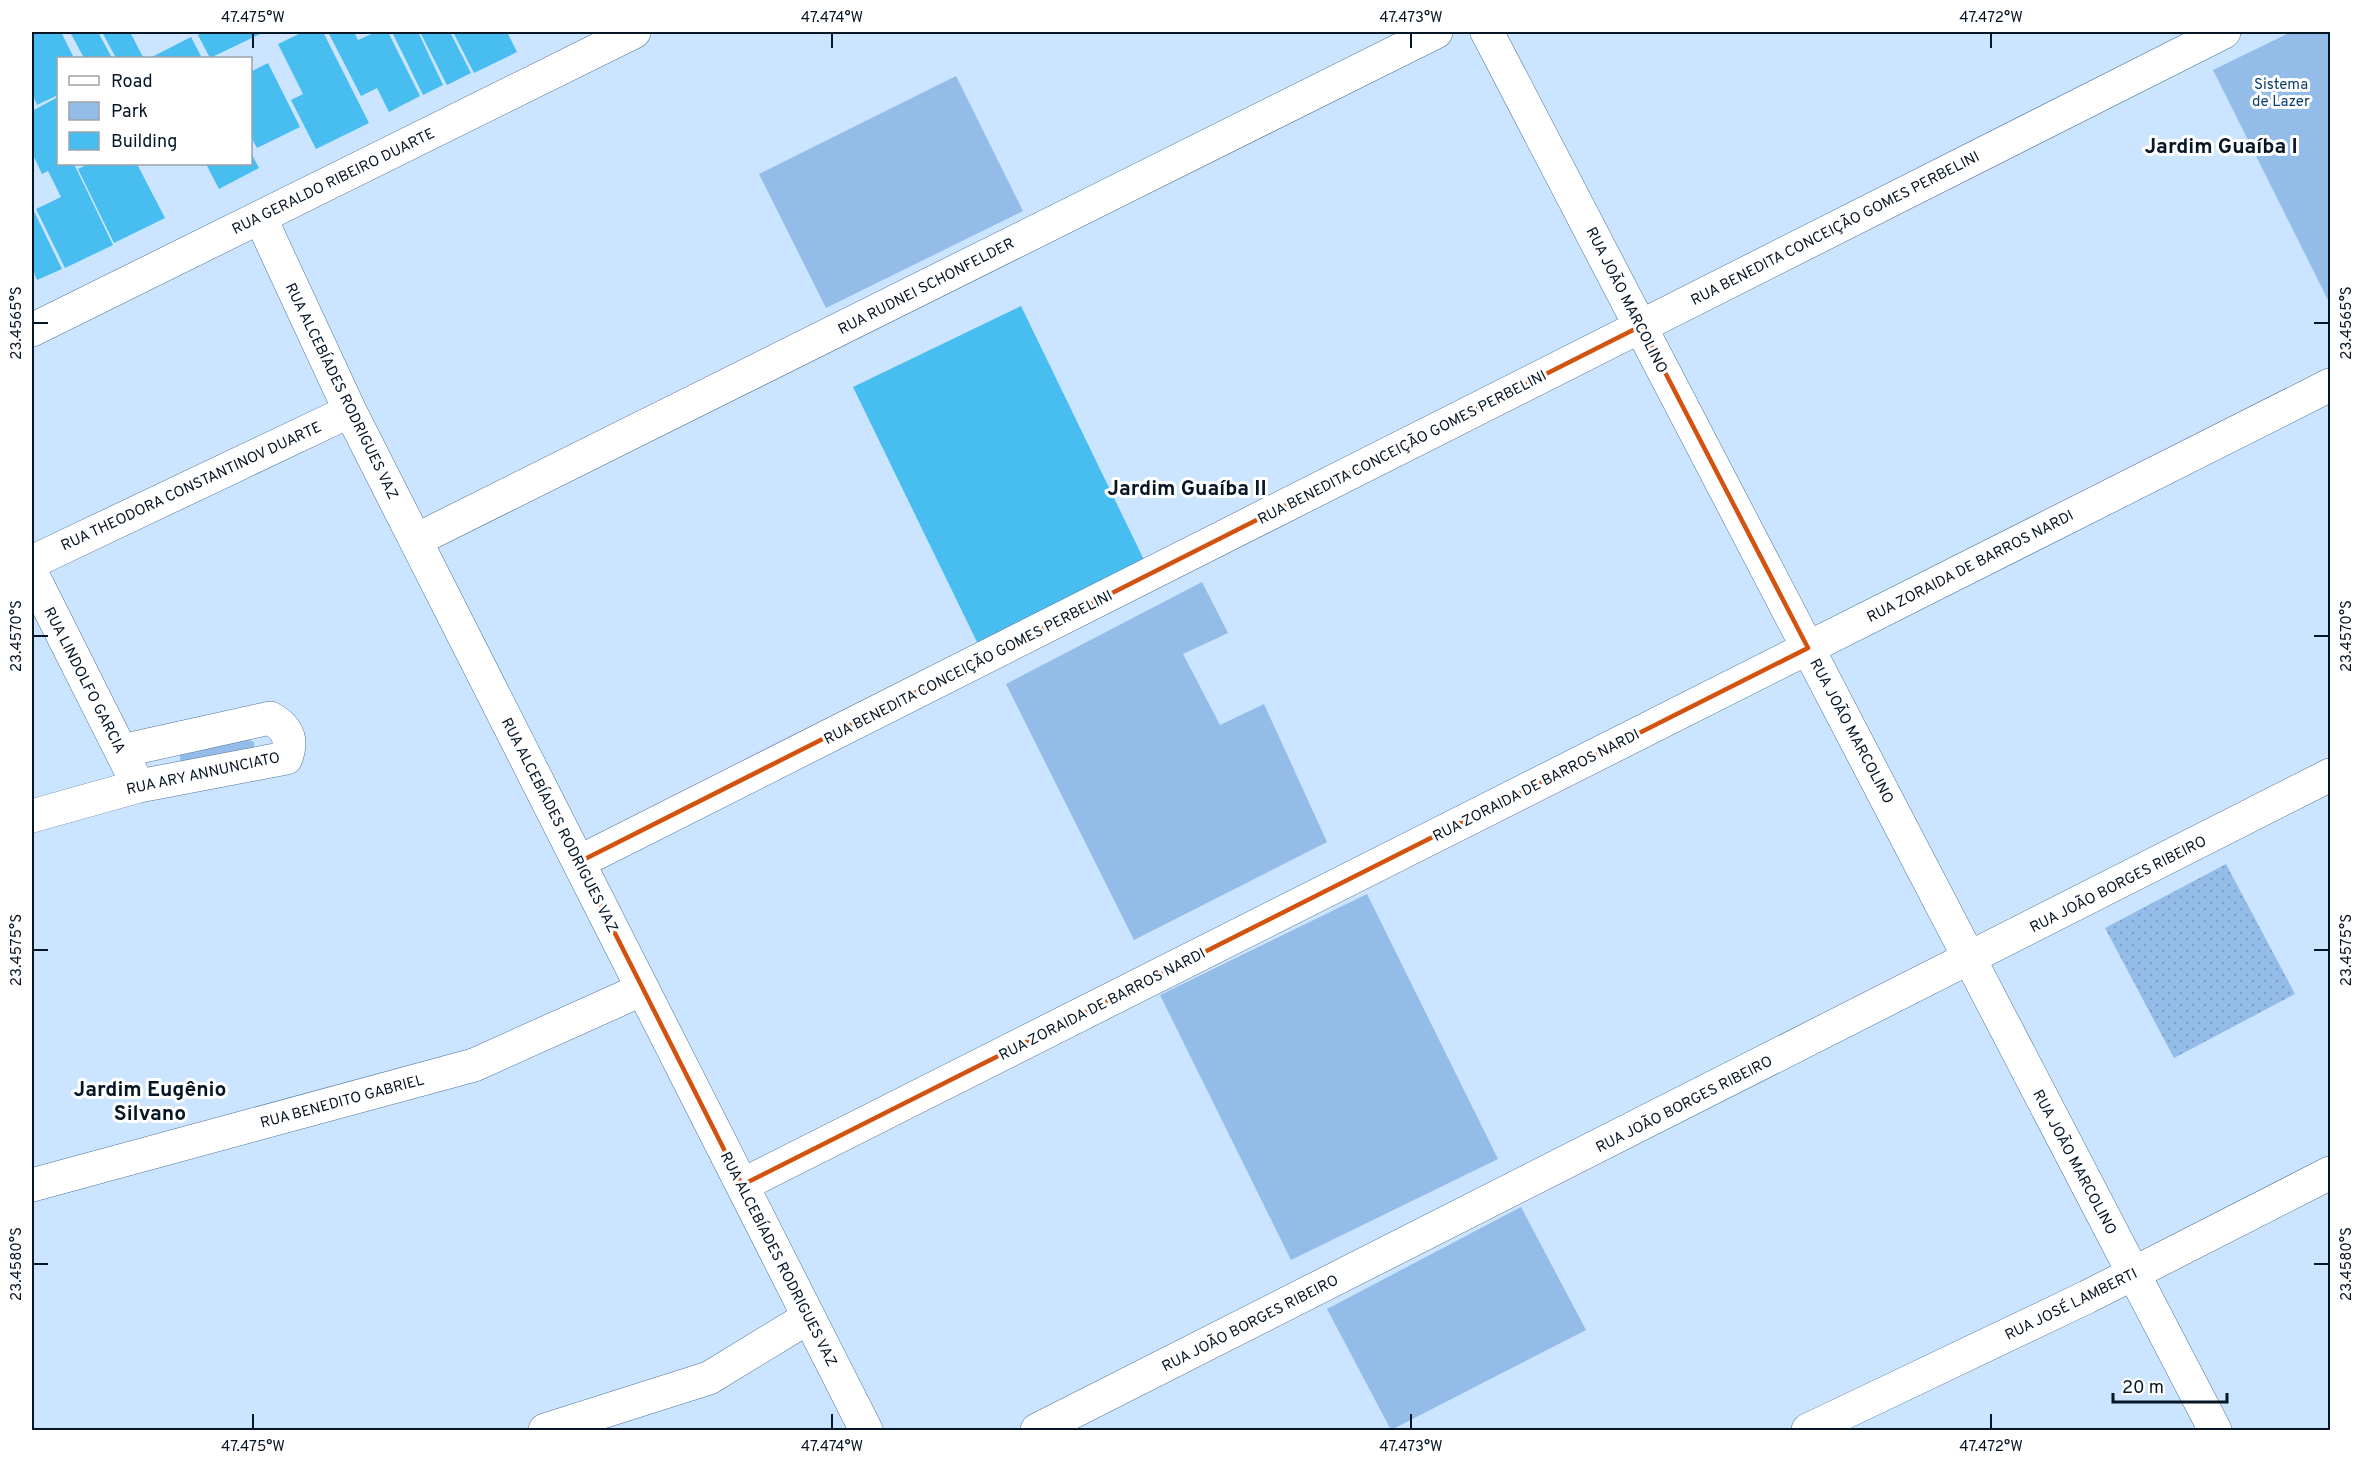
<svg xmlns="http://www.w3.org/2000/svg" width="2362" height="1462" font-family="Overpass,sans-serif">
<style>
.grass{fill:url(#grass-dots)}
.green{fill:#93bce8}
.building{fill:#48bdf0}
.lines{fill:none;stroke-linecap:round;stroke-linejoin:round}
.minor-casing{stroke:#4e749c;stroke-width:34}
.minor{stroke:#fff;stroke-width:33}
.marked{fill:none;stroke:#d2520e;stroke-width:4.5;stroke-linejoin:round}
.ticks{fill:none;stroke:#071625;stroke-width:2}
.labels{text-anchor:middle;stroke-width:6;stroke-linejoin:round;paint-order:stroke}
.park-label{font-size:15px;fill:#0d3f6d;stroke:#fff}
.street-label{font-size:15px;fill:#071625;stroke:#fff}
.district-label{font-size:21px;font-weight:bold;fill:#071625;stroke:#fff}
.neatline{fill:none;stroke:#071625;stroke-width:2}
.ticks-label{font-size:15px;text-anchor:middle;fill:#071625}
</style>
<defs>
<pattern id="grass-dots" width="8" height="8" patternUnits="userSpaceOnUse" patternTransform="scale(1.5)"><rect width="8" height="8" fill="#93bce8"/><path d="M2 2h.1M6 6h.1" fill="none" stroke="#7da1c7" stroke-width="1.8" stroke-linecap="round"/></pattern>
</defs>
<rect width="100%" height="100%" fill="#cbe4ff"/>
<path class="grass" d="M2226,864l69,130 -121,64 -69,-130z"/>
<path class="green" d="M2291,32h39v272l-117,-234z
M956,76l67,135 -197,97 -67,-134z
M1202,582l26,51 -45,21 37,71 44,-21 63,138 -193,98 -128,-256z
M244,738l10,4v13l-74,8v-15z
M1367,894l131,265 -207,101 -131,-265z
M1521,1207l65,123 -195,100 -64,-121z"/>
<path class="building" d="M32,32h29l13,26h-16v37l-21,10 -5,-12z
M70,32h28l14,26h-28z
M102,32h28l13,25 -27,1z
M204,32h55l1,2 -50,24 -12,-23z
M303,32h20l46,91 -53,26 -25,-49 12,-6 -25,-50z
M328,32h26l4,8 18,-8h12l32,64 -31,16 -12,-24 -16,8z
M392,32h26l25,53 -20,10z
M420,32h30l21,41 -24,12z
M453,32h54l10,20 -43,21z
M191,37l11,21h-52z
M268,63l32,64 -43,21 -7,-13v-63z
M58,97v67h16l39,81 -48,23 -29,-59 25,-12 -13,-26 -6,3 -10,-21v-42z
M250,151l9,17 -40,21 -13,-25h44z
M88,164h49l28,54 -51,25 -36,-74z
M32,207l30,62 -25,11 -5,-12z
M1021,306l125,258 -168,80 -125,-257z"/>
<g class="lines">
<defs>
<path id="minor" d="M1487,32l728,1398
M260,217l90,194 516,1019
M32,330l602,-298
M416,540l1020,-508
M32,562l318,-151
M32,574l99,197
M32,816l107,-30 147,-28c7,-19 2,-30 -16,-40l-149,33
M579,862l1645,-830
M32,1185l442,-120 169,-76
M742,1185l1588,-800
M545,1430l164,-52 100,-61
M1037,1430l1293,-655
M1808,1430l279,-133 243,-124"/>
</defs>
<use href="#minor" class="minor-casing"/>
<use href="#minor" class="minor"/>
</g>
<path class="marked" d="M1641,326l167,322 -1066,537 -163,-323z"/>
<path class="ticks" d="M253,33v15M832,33v15M1411,33v15M1991,33v15M33,323h15M2314,323h15M33,636h15M2314,636h15M33,950h15M2314,950h15M33,1264h15M2314,1264h15M253,1414v15M832,1414v15M1411,1414v15M1991,1414v15"/>
<g class="labels">
<g class="park-label">
<text x="2281" y="89">Sistema<tspan x="2281" dy="17">de Lazer</tspan></text>
</g>
<g class="street-label">
<text transform="translate(333 181) rotate(-26)" y="5">RUA GERALDO RIBEIRO DUARTE</text>
<text transform="translate(1835 228) rotate(-27)" y="5">RUA BENEDITA CONCEIÇÃO GOMES PERBELINI</text>
<text transform="translate(926 286) rotate(-27)" y="5">RUA RUDNEI SCHONFELDER</text>
<text transform="translate(1627 300) rotate(63)" y="5">RUA JOÃO MARCOLINO</text>
<text transform="translate(342 391) rotate(64)" y="5">RUA ALCEBÍADES RODRIGUES VAZ</text>
<text transform="translate(1402 447) rotate(-27)" y="5">RUA BENEDITA CONCEIÇÃO GOMES PERBELINI</text>
<text transform="translate(191 486) rotate(-25)" y="5">RUA THEODORA CONSTANTINOV DUARTE</text>
<text transform="translate(1970 566) rotate(-27)" y="5">RUA ZORAIDA DE BARROS NARDI</text>
<text transform="translate(968 667) rotate(-27)" y="5">RUA BENEDITA CONCEIÇÃO GOMES PERBELINI</text>
<text transform="translate(85 680) rotate(63)" y="5">RUA LINDOLFO GARCIA</text>
<text transform="translate(1852 731) rotate(62)" y="5">RUA JOÃO MARCOLINO</text>
<text transform="translate(203 773) rotate(-12)" y="5">RUA ARY ANNUNCIATO</text>
<text transform="translate(1536 785) rotate(-27)" y="5">RUA ZORAIDA DE BARROS NARDI</text>
<text transform="translate(560 825) rotate(63)" y="5">RUA ALCEBÍADES RODRIGUES VAZ</text>
<text transform="translate(2118 884) rotate(-27)" y="5">RUA JOÃO BORGES RIBEIRO</text>
<text transform="translate(1102 1004) rotate(-27)" y="5">RUA ZORAIDA DE BARROS NARDI</text>
<text transform="translate(342 1101) rotate(-15)" y="5">RUA BENEDITO GABRIEL</text>
<text transform="translate(1684 1104) rotate(-27)" y="5">RUA JOÃO BORGES RIBEIRO</text>
<text transform="translate(2075 1162) rotate(62)" y="5">RUA JOÃO MARCOLINO</text>
<text transform="translate(779 1259) rotate(63)" y="5">RUA ALCEBÍADES RODRIGUES VAZ</text>
<text transform="translate(2071 1304) rotate(-26)" y="5">RUA JOSÉ LAMBERTI</text>
<text transform="translate(1250 1323) rotate(-27)" y="5">RUA JOÃO BORGES RIBEIRO</text>
</g>
<g class="district-label">
<text x="2221" y="153">Jardim Guaíba I</text>
<text x="1187" y="495">Jardim Guaíba II</text>
<text x="150" y="1096">Jardim Eugênio<tspan x="150" dy="24">Silvano</tspan></text>
</g>
</g>
<rect width="2362" height="1462" fill="none" stroke="#ffffff" stroke-width="66"/>
<rect x="57" y="57" width="195" height="108" fill="#ffffff" stroke="#9ca2a8" stroke-width="1.5"/>
<rect x="69" y="76" width="30" height="9" fill="#ffffff" stroke="#9ca2a8" stroke-width="1.5"/>
<text x="111" y="87" font-size="18" fill="#071625">Road</text>
<rect x="69" y="102" width="30" height="18" fill="#93bce8" stroke="#9ca2a8" stroke-width="1.5"/>
<text x="111" y="117" font-size="18" fill="#071625">Park</text>
<rect x="69" y="132" width="30" height="18" fill="#48bdf0" stroke="#9ca2a8" stroke-width="1.5"/>
<text x="111" y="147" font-size="18" fill="#071625">Building</text>
<path d="M2113 1393v9h114v-9" fill="none" stroke="#071625" stroke-width="3"/>
<text x="2122" y="1393" font-size="18" fill="#071625" stroke="#ffffff" stroke-width="4.5" paint-order="stroke">20 m</text>
<rect x="33" y="33" width="2296" height="1396" class="neatline"/>
<g class="ticks-label">
<text x="253" y="22">47.475°W</text>
<text x="832" y="22">47.474°W</text>
<text x="1411" y="22">47.473°W</text>
<text x="1991" y="22">47.472°W</text>
<text transform="translate(16 323) rotate(-90)" y="5">23.4565°S</text>
<text transform="translate(2346 323) rotate(-90)" y="5">23.4565°S</text>
<text transform="translate(16 636) rotate(-90)" y="5">23.4570°S</text>
<text transform="translate(2346 636) rotate(-90)" y="5">23.4570°S</text>
<text transform="translate(16 950) rotate(-90)" y="5">23.4575°S</text>
<text transform="translate(2346 950) rotate(-90)" y="5">23.4575°S</text>
<text transform="translate(16 1264) rotate(-90)" y="5">23.4580°S</text>
<text transform="translate(2346 1264) rotate(-90)" y="5">23.4580°S</text>
<text x="253" y="1451">47.475°W</text>
<text x="832" y="1451">47.474°W</text>
<text x="1411" y="1451">47.473°W</text>
<text x="1991" y="1451">47.472°W</text>
</g>
</svg>
